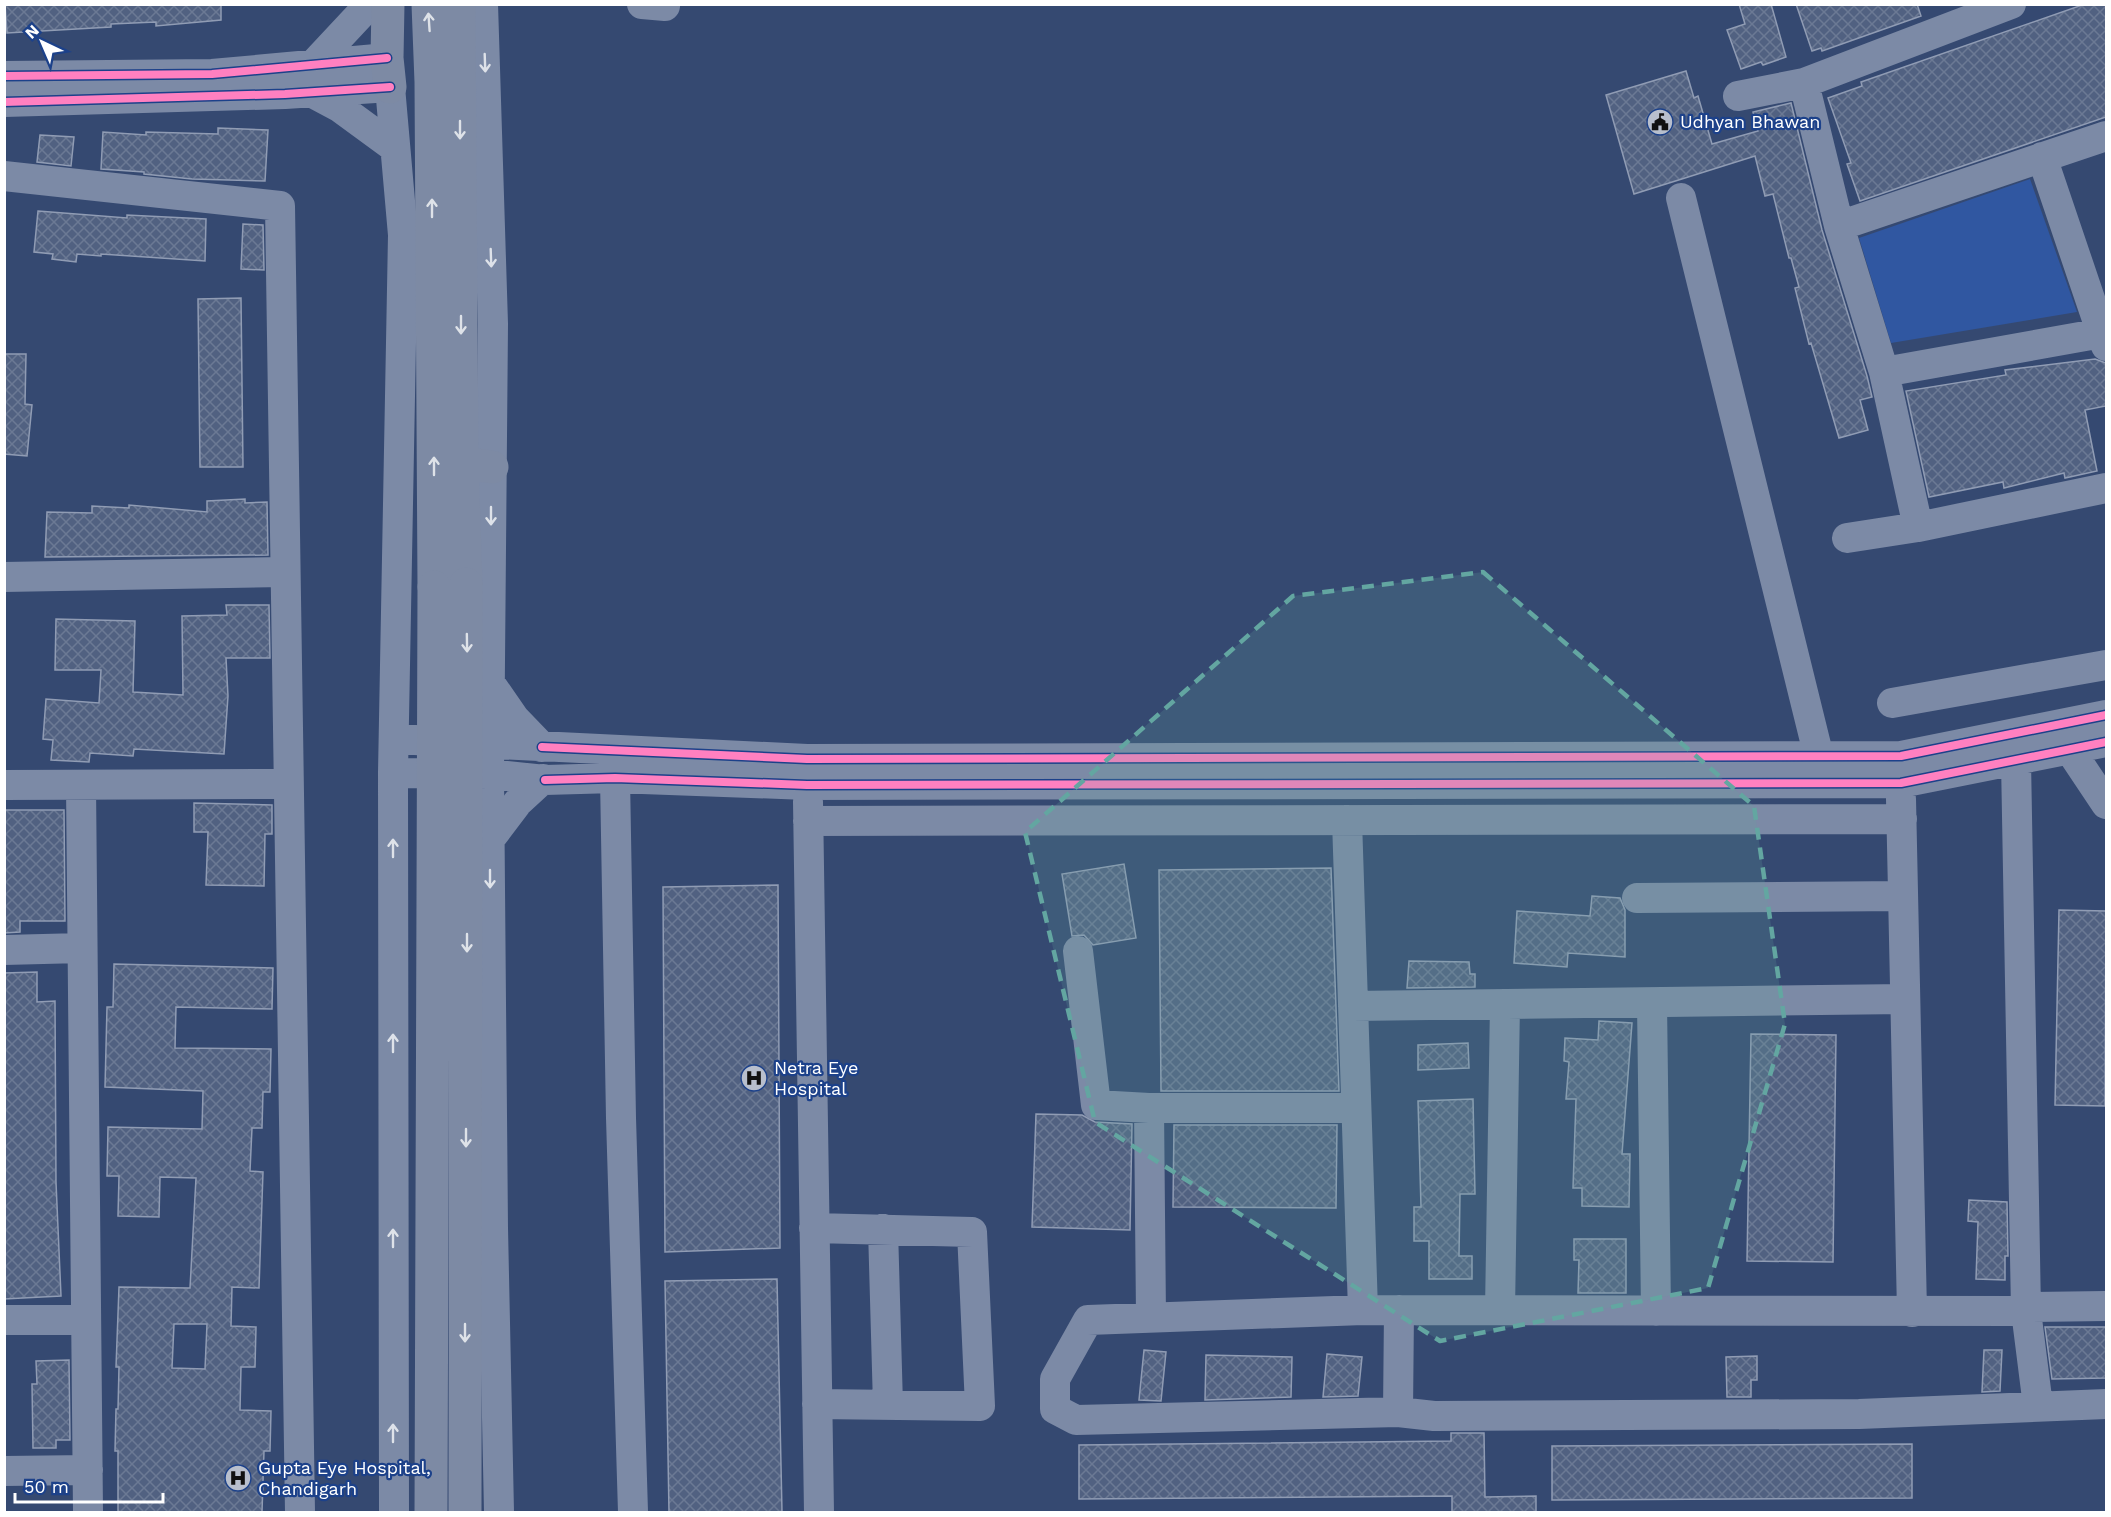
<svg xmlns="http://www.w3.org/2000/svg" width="2111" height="1517" font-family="'Work Sans',sans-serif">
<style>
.green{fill:#3057a1}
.building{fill:url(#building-cross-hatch);stroke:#909cb4;stroke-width:1.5;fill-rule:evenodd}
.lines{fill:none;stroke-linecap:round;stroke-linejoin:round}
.minor{stroke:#7c8aa6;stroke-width:30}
.highway{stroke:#7d8aa4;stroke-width:33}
.highway-bridge{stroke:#7d8aa4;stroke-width:33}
.cycleway-casing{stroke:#1c418a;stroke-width:11}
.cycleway{stroke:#ff80c0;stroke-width:8}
.oneway{stroke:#dee2e8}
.oneway2{stroke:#dee2e9}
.marked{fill:#63a6a1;fill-opacity:0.2;stroke:#63a6a1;stroke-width:4.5;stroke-dasharray:12 8;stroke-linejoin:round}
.labels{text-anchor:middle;stroke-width:4.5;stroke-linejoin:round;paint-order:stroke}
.poi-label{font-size:18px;fill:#fff;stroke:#1c418a;text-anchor:start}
</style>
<defs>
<pattern id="building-cross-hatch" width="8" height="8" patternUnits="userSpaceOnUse" patternTransform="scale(1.5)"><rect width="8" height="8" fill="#516181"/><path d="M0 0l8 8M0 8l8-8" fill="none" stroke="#6b7994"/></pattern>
</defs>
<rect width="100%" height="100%" fill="#354971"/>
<path class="green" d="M2030,179l47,133 -186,31 -32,-105z"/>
<path class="building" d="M5,4h216v16l-65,6v-4l-45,2v3l-104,6z
M1739,4h32l15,53 -23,8 -2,-3 -20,7 -14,-39 18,-6z
M1796,4h121l4,12 -99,35 -1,-3 -9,3z
M2085,4h21v113l-246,84 -13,-37 4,-1 -23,-65 34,-12 -1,-4z
M1686,71l8,27 4,-2 14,48 46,-13 -5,-19 38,-9 31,127 45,146 5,21 -12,3 8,30 -29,8 -28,-95 -2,1 -14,-56 4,-1 -8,-29h-2l-16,-64 -8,2 -10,-40 -121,38 -28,-99z
M218,128l50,2 -3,51 -73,-2 -48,-5v-2l-43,-3 2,-37 43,3v-3l72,2z
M40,135l34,2 -3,29 -34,-4z
M38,211l89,7v-3l79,4 -1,42 -104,-7v2l-24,-2 -1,8 -24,-3 1,-5 -19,-2z
M243,224l20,1 1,45 -23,-1z
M241,298l2,169h-43l-2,-168z
M4,354h22l-1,50 7,1 -5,51 -23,-2z
M2095,359l11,4v43l-21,4 12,61 -32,7 -1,-5 -60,15 -1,-6 -74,15 -23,-106 100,-16 -1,-5z
M245,499v4l22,-1 1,53 -223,2 2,-45 45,1v-7l37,2v-3l78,7v-11z
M226,605h43l1,53h-44l2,38 -4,58 -90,-5 -1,7 -43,-3 -1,9 -38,-2 2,-20 -10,-1 3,-40 53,4 2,-33h-46l1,-51 79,2 -2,71 50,3 -1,-79 45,-1z
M194,803l78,2v29h-7l-1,52 -58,-1 2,-53h-14z
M4,810h60l1,111h-45v11l-16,1z
M1124,864l12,74 -43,7 -9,-10 -12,1 -10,-62z
M1331,868l8,223h-178l-2,-221z
M778,885l2,363 -115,4 -2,-365z
M1592,896l28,2 5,12v47l-57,-4 -1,14 -53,-4 3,-52 73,5z
M2059,910l47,1 -1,195 -50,-1z
M1409,961l60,1 1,12h5v13l-68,1z
M114,964l159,4 -1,41 -96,-2 -1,41 96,1 -1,43h-7l-1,36h-10l-2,43 13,1 -4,116 -27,-1 -1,39 25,1 -1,40h-14l-1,43 31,1 -1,40h-6l-2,61h-144v-61h-3l1,-42h2l1,-42h-3l3,-80 71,1 6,-110 -36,-1 -1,40 -41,-1 1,-40h-12l1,-49 94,2 1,-38 -98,-4 2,-80h6zM174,1324h33l-2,45 -33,-1z
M37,972v30l18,-1 1,181 5,114 -57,3v-326z
M1599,1021l33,2 -10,131h8l-1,53 -47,-1v-18h-9l3,-89h-10l3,-37 -5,-1 1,-23 33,2z
M1751,1034l85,1 -3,227 -86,-1z
M1468,1043l1,25 -51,2v-25z
M1473,1099l2,95h-15l-1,62h13v23h-43v-38h-15v-34h7l-3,-106z
M1036,1114l46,1 13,7 37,2 -2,106 -98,-3z
M1174,1125h163l-1,83 -163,-1z
M1969,1200l38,2 1,54h-3v24l-29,-1 2,-57 -10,-1z
M1574,1239h52v54h-48l1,-33h-5z
M777,1279l5,233h-113l-4,-231z
M2045,1327h61v51l-54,1z
M1144,1350l22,2 -5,49 -22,-1z
M1984,1350h18l-2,41 -18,1z
M1327,1354l35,3 -4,39 -35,1z
M1206,1355l86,2 -1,40 -86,3z
M1757,1356v24h-6v17h-24l-1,-40z
M69,1360l1,80h-14v8h-23l-1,-64h5l-1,-23z
M1451,1433h33l1,64 51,-1v16h-84v-16l-373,3v-54l372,-4z
M1912,1444v54l-360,2v-54z"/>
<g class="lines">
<path class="minor" d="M483,4l10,320 -4,450 4,454 6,284
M642,4l23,2
M313,65l57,-61
M4,76l208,-2 175,-16
M1804,83l35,143 45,146 34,155
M309,91l30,16 56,41
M1738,96l66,-13 207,-79
M4,102l281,-8 105,-7 13,148 -10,538 1,739
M2042,157l64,189
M4,176l276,30 20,1306
M1681,198l138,559
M1839,226l267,-90
M1884,372l218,-39
M1847,538l71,-11 188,-39
M4,577l280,-5
M490,683l25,36 27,28
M1892,703l214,-38
M394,739l413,20 1094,-3 205,-41
M2070,750l36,54
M393,773l96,1 56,6 70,-2 192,7 1094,-2 205,-41
M615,778l6,340 12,394
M4,785l283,-1
M81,785l7,727
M1901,799l11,513
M808,802l11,710
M1347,820l16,490
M808,821l1094,-2
M490,839l28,-37 25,-23
M1637,898l266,-2
M4,950l78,-2
M1078,951l18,154 53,3h206
M1652,1003l4,308
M1353,1006l552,-7
M1149,1108l2,209
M814,1228l158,4 8,174 -163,-2
M883,1229l5,176
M2026,1307l80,-1
M1399,1310l-1,102 -322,8 -21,-11v-30l33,-59 275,-10 663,1 -10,-550
M1500,1310l5,-306
M2026,1311l12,95
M4,1320h82
M1398,1412l36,4 425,-2 247,-10
M4,1471l84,-1"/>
<path class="highway" d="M388,4l-1,54 3,29
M428,4l3,78 3,505
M459,4l3,459 4,121
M462,463l30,4"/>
<path class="highway-bridge" d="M431,1512l3,-925
M465,1512l1,-928"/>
<defs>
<path id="cycleway" d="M4,76l208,-2 175,-16
M4,102l281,-8 105,-7
M542,747l265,12 1094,-3 205,-41
M545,780l70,-2 192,7 1094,-2 205,-41"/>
</defs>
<use href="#cycleway" class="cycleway-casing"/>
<use href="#cycleway" class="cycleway"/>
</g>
<defs><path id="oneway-shaft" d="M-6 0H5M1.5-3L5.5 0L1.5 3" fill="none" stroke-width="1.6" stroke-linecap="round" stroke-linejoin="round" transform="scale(1.5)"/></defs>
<g class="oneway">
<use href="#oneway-shaft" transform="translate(429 22) rotate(-94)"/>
<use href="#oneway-shaft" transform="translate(460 130) rotate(90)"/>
<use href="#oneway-shaft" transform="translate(432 208) rotate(-90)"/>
<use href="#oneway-shaft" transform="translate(461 325) rotate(90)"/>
<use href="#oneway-shaft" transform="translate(434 466) rotate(-90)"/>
<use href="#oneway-shaft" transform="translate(467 643) rotate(89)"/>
<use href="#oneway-shaft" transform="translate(467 943) rotate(90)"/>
<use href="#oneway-shaft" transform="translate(466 1138) rotate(90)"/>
<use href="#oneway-shaft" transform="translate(465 1333) rotate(90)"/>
</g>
<g class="oneway2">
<use href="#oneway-shaft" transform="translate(485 63) rotate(88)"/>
<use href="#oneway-shaft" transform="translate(491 258) rotate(88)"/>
<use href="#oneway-shaft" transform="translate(491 516) rotate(90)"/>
<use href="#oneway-shaft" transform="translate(393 848) rotate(-90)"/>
<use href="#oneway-shaft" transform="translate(490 879) rotate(90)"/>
<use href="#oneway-shaft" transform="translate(393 1043) rotate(-90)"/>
<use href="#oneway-shaft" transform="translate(393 1238) rotate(-90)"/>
<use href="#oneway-shaft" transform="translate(393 1433) rotate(-90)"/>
</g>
<path class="marked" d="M1483,572l271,234 31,218 -77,264 -268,53 -345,-219 -70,-290 268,-236z"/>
<defs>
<symbol id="civic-disc" viewBox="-11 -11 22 22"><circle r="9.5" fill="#b8bfcd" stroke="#1c418a"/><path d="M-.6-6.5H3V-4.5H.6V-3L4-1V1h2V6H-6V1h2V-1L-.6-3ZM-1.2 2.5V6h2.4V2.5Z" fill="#111"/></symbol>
<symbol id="hospital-disc" viewBox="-11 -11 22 22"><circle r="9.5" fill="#b8bfcd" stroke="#1c418a"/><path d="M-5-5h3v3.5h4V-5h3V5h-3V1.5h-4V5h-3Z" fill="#111"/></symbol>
</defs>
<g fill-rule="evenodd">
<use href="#civic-disc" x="1645" y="107" width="30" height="30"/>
<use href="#hospital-disc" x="739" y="1063" width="30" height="30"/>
<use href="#hospital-disc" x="223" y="1463" width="30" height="30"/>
</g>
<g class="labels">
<g class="poi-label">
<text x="1680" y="128">Udhyan Bhawan</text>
<text x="774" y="1074">Netra Eye<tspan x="774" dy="21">Hospital</tspan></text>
<text x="258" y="1474">Gupta Eye Hospital,<tspan x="258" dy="21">Chandigarh</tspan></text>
</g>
</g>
<rect width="2111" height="1517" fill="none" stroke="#ffffff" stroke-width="12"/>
<g transform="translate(42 42) rotate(316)" stroke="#1c418a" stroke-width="4.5" paint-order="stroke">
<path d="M0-4.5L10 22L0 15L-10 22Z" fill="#ffffff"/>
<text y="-9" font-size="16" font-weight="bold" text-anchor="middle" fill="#ffffff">N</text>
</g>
<path d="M15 1493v9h148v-9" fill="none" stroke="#ffffff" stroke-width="3"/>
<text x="24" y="1493" font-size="18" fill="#ffffff" stroke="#1c418a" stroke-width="4.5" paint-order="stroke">50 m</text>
</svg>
